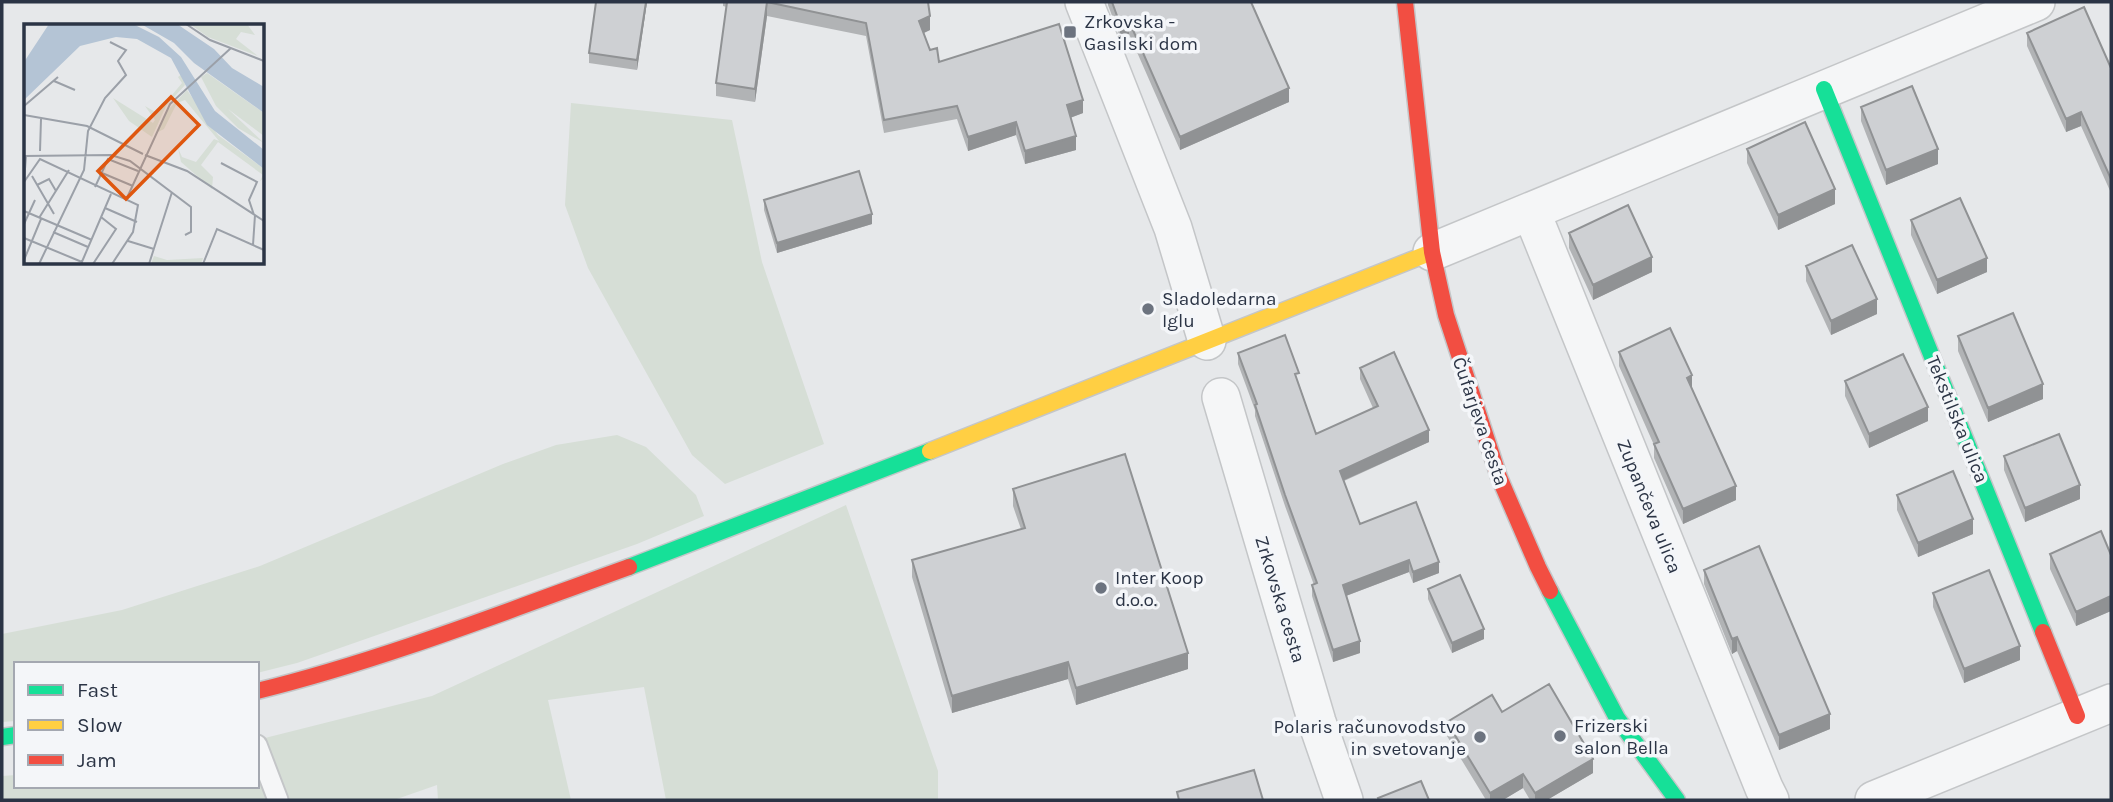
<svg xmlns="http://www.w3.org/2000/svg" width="2113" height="802" font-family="Karla,sans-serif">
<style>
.green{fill:#d6ded6}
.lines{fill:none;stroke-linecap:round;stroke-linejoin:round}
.lane-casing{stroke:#c4c6c8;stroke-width:23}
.street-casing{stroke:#c4c6c8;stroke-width:40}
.fast-casing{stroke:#c4c6c8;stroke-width:19}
.slow-casing{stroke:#c4c6c8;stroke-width:19}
.jam-casing{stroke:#c4c6c8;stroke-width:19}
.lane{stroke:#f5f6f7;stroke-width:19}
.street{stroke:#f5f6f7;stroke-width:37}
.fast{stroke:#16e098;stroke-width:16}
.slow{stroke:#ffcf43;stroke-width:16}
.jam{stroke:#f24e42;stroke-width:16}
.wall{fill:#b1b3b5}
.shaded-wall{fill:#909294}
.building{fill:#ced0d3;stroke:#909294;stroke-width:2}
.poi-dot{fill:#6c737f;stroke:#f4f6f9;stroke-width:2.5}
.labels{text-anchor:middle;stroke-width:7;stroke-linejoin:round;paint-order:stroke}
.poi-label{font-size:19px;fill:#2b3445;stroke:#f4f6f9;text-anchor:start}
.street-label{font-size:19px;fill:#2b3445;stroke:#f4f6f9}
.inset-road{fill:none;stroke:#9ba0a8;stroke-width:2}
.view{fill:#df570f;fill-opacity:0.15;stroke:#df570f;stroke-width:3.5}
.inset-edge{fill:none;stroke:#2b3445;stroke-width:3.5}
</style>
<rect width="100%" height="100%" fill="#e6e8ea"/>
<path class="green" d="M571,103l161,17 30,142 62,182 -99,40 -33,-29 -104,-187 -23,-63z
M617,435l29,12 50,48 8,21 -67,28 -340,119 -40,10v-9h-241v57l-14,1v-88l120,-24 138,-44 243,-102 53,-19z
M846,505l92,266v29h-272l-22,-113 -96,13 23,100h-133l-1,-15 -43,15h-392v-24l14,-1v11h241v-46l175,-44z"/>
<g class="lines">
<defs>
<path id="lane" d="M257,745l21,55"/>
<path id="street" d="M1084,2l89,226 34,113
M1531,211l233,577 6,12
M1432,252l604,-250
M1221,397l96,325 27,78
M1874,800l237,-97"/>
<path id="fast" d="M1824,89l219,543
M629,567l301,-116
M1550,591l67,127 60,82
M2,737l14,-2"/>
<path id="slow" d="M930,451l502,-199"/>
<path id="jam" d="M1405,2l27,250 14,63 53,162 39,90 12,24
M2043,632l34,84
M257,691c126,-31 250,-80 372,-124"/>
</defs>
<use href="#lane" class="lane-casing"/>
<use href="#street" class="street-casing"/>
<use href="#fast" class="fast-casing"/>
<use href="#slow" class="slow-casing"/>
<use href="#jam" class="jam-casing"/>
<use href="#lane" class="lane"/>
<use href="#street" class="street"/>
<use href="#fast" class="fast"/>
<use href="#slow" class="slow"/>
<use href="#jam" class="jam"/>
</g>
<path class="wall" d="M596,2h51l-10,68 -48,-7v-10z
M723,2h205l2,28 -6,3 6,17 9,12 144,51 -13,5 6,32 -51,14 -9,-29 -48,16 -11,-32 -73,14 -18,-97 -99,-20 -12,86 -39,-6v-13l11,-76 -4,-1z
M1108,2h143l38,100 -109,48 -51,-116 -9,3 -12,-32z
M2027,33l84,35v125l-30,-67 -15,6 -39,-86z
M1861,107l77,57 -52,21 -25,-64z
M1747,149l88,55 -57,26 -31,-67z
M764,200l108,24 -95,29 -13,-43z
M1911,220l76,52 -50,22 -26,-59z
M1569,233l83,39 -59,28 -24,-52z
M1806,266l71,48 -46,21 -25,-54z
M1958,336l85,63 -55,23 -30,-71z
M1619,352l73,36 44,112 -53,24 -29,-66v-13l-35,-79z
M1238,353l61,31 17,50 57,-26 -13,-29v-11l69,74 -85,39 16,43 79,49 -26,10 -4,-11 -63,24 14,57 -27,9 -21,-66v-11h2l-29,-79 -30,-90v-6l-17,-46z
M1845,381l83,40 -59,27 -24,-52z
M2004,456l76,43 -55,23 -21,-52z
M1013,489l175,180 -112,36 -8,-26 -116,34 -40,-136v-17l109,-31 -8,-23z
M1897,495l76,39 -55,23 -21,-47z
M2050,554l61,1v56l-35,15 -26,-57z
M1704,570l126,159 -51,21 -42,-99 -5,3 -28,-70z
M1428,589l56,50 -32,14 -24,-54z
M1933,593l87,67 -56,23 -31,-76z
M1502,712l91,61 -46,27h-17l-7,-12 -20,12h-17l-39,-64v-14z"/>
<path class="shaded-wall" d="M646,2h1l-10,68v-10z
M767,2v14l-12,86v-13z
M930,16v14l-11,5v-14z
M1129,21v13l-9,3v-13z
M1289,88v14l-109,48v-13z
M1083,100v13l-16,6v-14z
M2081,112v14l-15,6v-13z
M1016,122v13l-48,16v-14z
M1076,136v14l-51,14v-13z
M1938,149v15l-52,21v-15z
M1835,189v15l-57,26v-15z
M872,214v10l-95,29v-10z
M1652,257v15l-59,28v-15z
M1987,258v14l-50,22v-14z
M1877,299v15l-46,21v-14z
M1692,375v15l-5,-12z
M2043,384v15l-55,23v-14z
M1928,407v14l-59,27v-14z
M1429,430v12l-89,40v-11z
M2080,485v14l-55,23v-14z
M1736,486v14l-53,24v-15z
M1973,519v15l-55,23v-14z
M1409,560v12l-66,25v-12z
M1439,562v11l-26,10v-11z
M2111,596v15l-35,15v-14z
M1484,629v10l-32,14v-10z
M1737,637v14l-5,3v-15z
M1360,641v12l-27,9v-12z
M2020,646v14l-56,23v-14z
M1188,653v16l-112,36v-17z
M1068,662v17l-116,34v-17z
M1830,714v15l-51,21v-15z
M1593,759v14l-46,27h-12v-7z
M1523,774v14l-20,12h-13v-7z"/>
<path class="building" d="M596,2h50l-9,58 -48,-7z
M727,2h201l2,14 -11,5 11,29 7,-2 2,14 120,-38 24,76 -16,5 9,31 -51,15 -9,-29 -48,15 -11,-31 -73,14 -18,-97 -99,-21 -12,87 -39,-6z
M1112,2h139l38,86 -109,49 -51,-116 -9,3z
M2084,7l27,61v111l-30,-67 -15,7 -39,-86z
M1912,86l26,63 -52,21 -25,-63z
M1805,122l30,67 -57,26 -31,-66z
M859,171l13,43 -95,29 -13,-43z
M1960,198l27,60 -50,22 -26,-60z
M1628,205l24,52 -59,28 -24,-52z
M1852,245l25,54 -46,22 -25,-55z
M2013,313l30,71 -55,24 -30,-72z
M1670,328l22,47 -5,3 49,108 -53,23 -29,-65 5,-2 -40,-90z
M1285,335l14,38 -4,1 21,60 62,-28 -18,-38 34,-16 35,78 -89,41 20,53 56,-22 23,60 -26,10 -4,-12 -66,25 17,56 -27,9 -21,-65 5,-2 -32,-88 -30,-90 2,-1 -19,-51z
M1903,354l25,53 -59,27 -24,-53z
M2059,434l21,51 -55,23 -21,-52z
M1125,454l63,199 -112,35 -8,-26 -116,34 -40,-136 113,-32 -12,-39z
M1953,471l20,48 -55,24 -21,-48z
M2101,531l10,24v41l-35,16 -26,-58z
M1759,546l71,168 -51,21 -42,-98 -5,2 -28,-69z
M1989,570l31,76 -56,23 -31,-76z
M1460,575l24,54 -32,14 -24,-54z
M1549,684l44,75 -58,34 -12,-19 -33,19 -43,-71 45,-27 10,17z
M1254,770l9,30h-84l-2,-8z
M1421,781l8,19h-50l-1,-2z"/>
<g class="poi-dot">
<rect x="1063" y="25" width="14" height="14" rx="3.5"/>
<circle cx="1148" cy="309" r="7"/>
<circle cx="1101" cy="588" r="7"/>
<circle cx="1560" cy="736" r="7"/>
<circle cx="1480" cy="737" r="7"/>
</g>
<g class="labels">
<g class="poi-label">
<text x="1084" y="28">Zrkovska -<tspan x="1084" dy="22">Gasilski dom</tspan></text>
<text x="1162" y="305">Sladoledarna<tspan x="1162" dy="22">Iglu</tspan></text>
<text x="1115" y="584">Inter Koop<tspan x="1115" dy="22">d.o.o.</tspan></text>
<text x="1574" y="732">Frizerski<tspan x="1574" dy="22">salon Bella</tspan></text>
<text x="1466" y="733" text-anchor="end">Polaris računovodstvo<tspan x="1466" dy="22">in svetovanje</tspan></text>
</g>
<g class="street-label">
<text transform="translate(1958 419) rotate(68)" y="7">Tekstilska ulica</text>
<text transform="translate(1481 421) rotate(71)" y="7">Čufarjeva cesta</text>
<text transform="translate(1650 506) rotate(68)" y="7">Zupančeva ulica</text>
<text transform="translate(1281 599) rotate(73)" y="7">Zrkovska cesta</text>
</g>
</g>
<g transform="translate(24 24)">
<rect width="240" height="240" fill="#e6e8ea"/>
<path d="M166,0h57l8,11 -14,-3 -5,7 22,17 -50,-19zM183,49l57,40v23l-36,-27 36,34 -26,-15 -22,-22 -15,-29zM158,50l3,11 -19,21 -14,31 -23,-16 -16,-23 40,25 2,-3 -10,-14 12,7 25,-30 -4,-6zM163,66l31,45 46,34v9l-4,3 3,-6 -45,-33 -17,23 12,12 -1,12 -31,-27 -3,-14 4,9 14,5 18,-23 5,2 -34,-41 -8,3 -13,26 -6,3 8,-20zM130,232l13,4 36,-2 -2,6h-50z" fill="#d6ded6"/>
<path d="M25,0h84l26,13 22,20 34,54 49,39v19l-57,-44 -36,-67 -34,-19 -21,-2 -36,9 -56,54v-38zM117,0h36l37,25 18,19 32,19v26l-70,-50 -20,-20z" fill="#b4c4d5"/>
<path class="inset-road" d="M162,0l24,16 54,21M30,57l21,9M0,82l34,-29M0,91l63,11 56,28M16,127l1,-32M121,131l42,16 77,50M0,132l87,-1 19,6 61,46v25l-6,3M197,139l36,19 -8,18 5,15M78,149l31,13M8,152l22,38M0,158l16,-23 98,46 -5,27 -21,32M0,158l2,-26M13,161l12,-6 7,12M71,163l13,-28 30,12M102,176l44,-96 61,-56M81,184l32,14M0,187l68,29M15,194l30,-48M0,200l11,-24M29,208l35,15M0,214l58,24M104,217l26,8M229,221l2,-30M0,236l17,-41M15,240l45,-94 4,-39 17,-33 21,-23 -8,-14 8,-11 -16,-8M57,240l30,-70M69,240l23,-35 -15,-12M125,240l23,-72M179,240l14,-35 47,21"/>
<path class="view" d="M147,73l28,28 -73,74 -28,-28z"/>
<rect width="240" height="240" class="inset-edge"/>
</g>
<rect width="2113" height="802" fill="none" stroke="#2b3445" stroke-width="7"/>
<rect x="14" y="662" width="245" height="126" fill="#f4f6f9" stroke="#a4a8b1" stroke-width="2"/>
<rect x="28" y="685" width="35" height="10" fill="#16e098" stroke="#a4a8b1" stroke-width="2"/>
<text x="77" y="697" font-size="21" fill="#2b3445">Fast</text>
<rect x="28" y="720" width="35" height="10" fill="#ffcf43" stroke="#a4a8b1" stroke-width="2"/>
<text x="77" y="732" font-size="21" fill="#2b3445">Slow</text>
<rect x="28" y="755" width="35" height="10" fill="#f24e42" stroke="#a4a8b1" stroke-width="2"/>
<text x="77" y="767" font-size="21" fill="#2b3445">Jam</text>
</svg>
